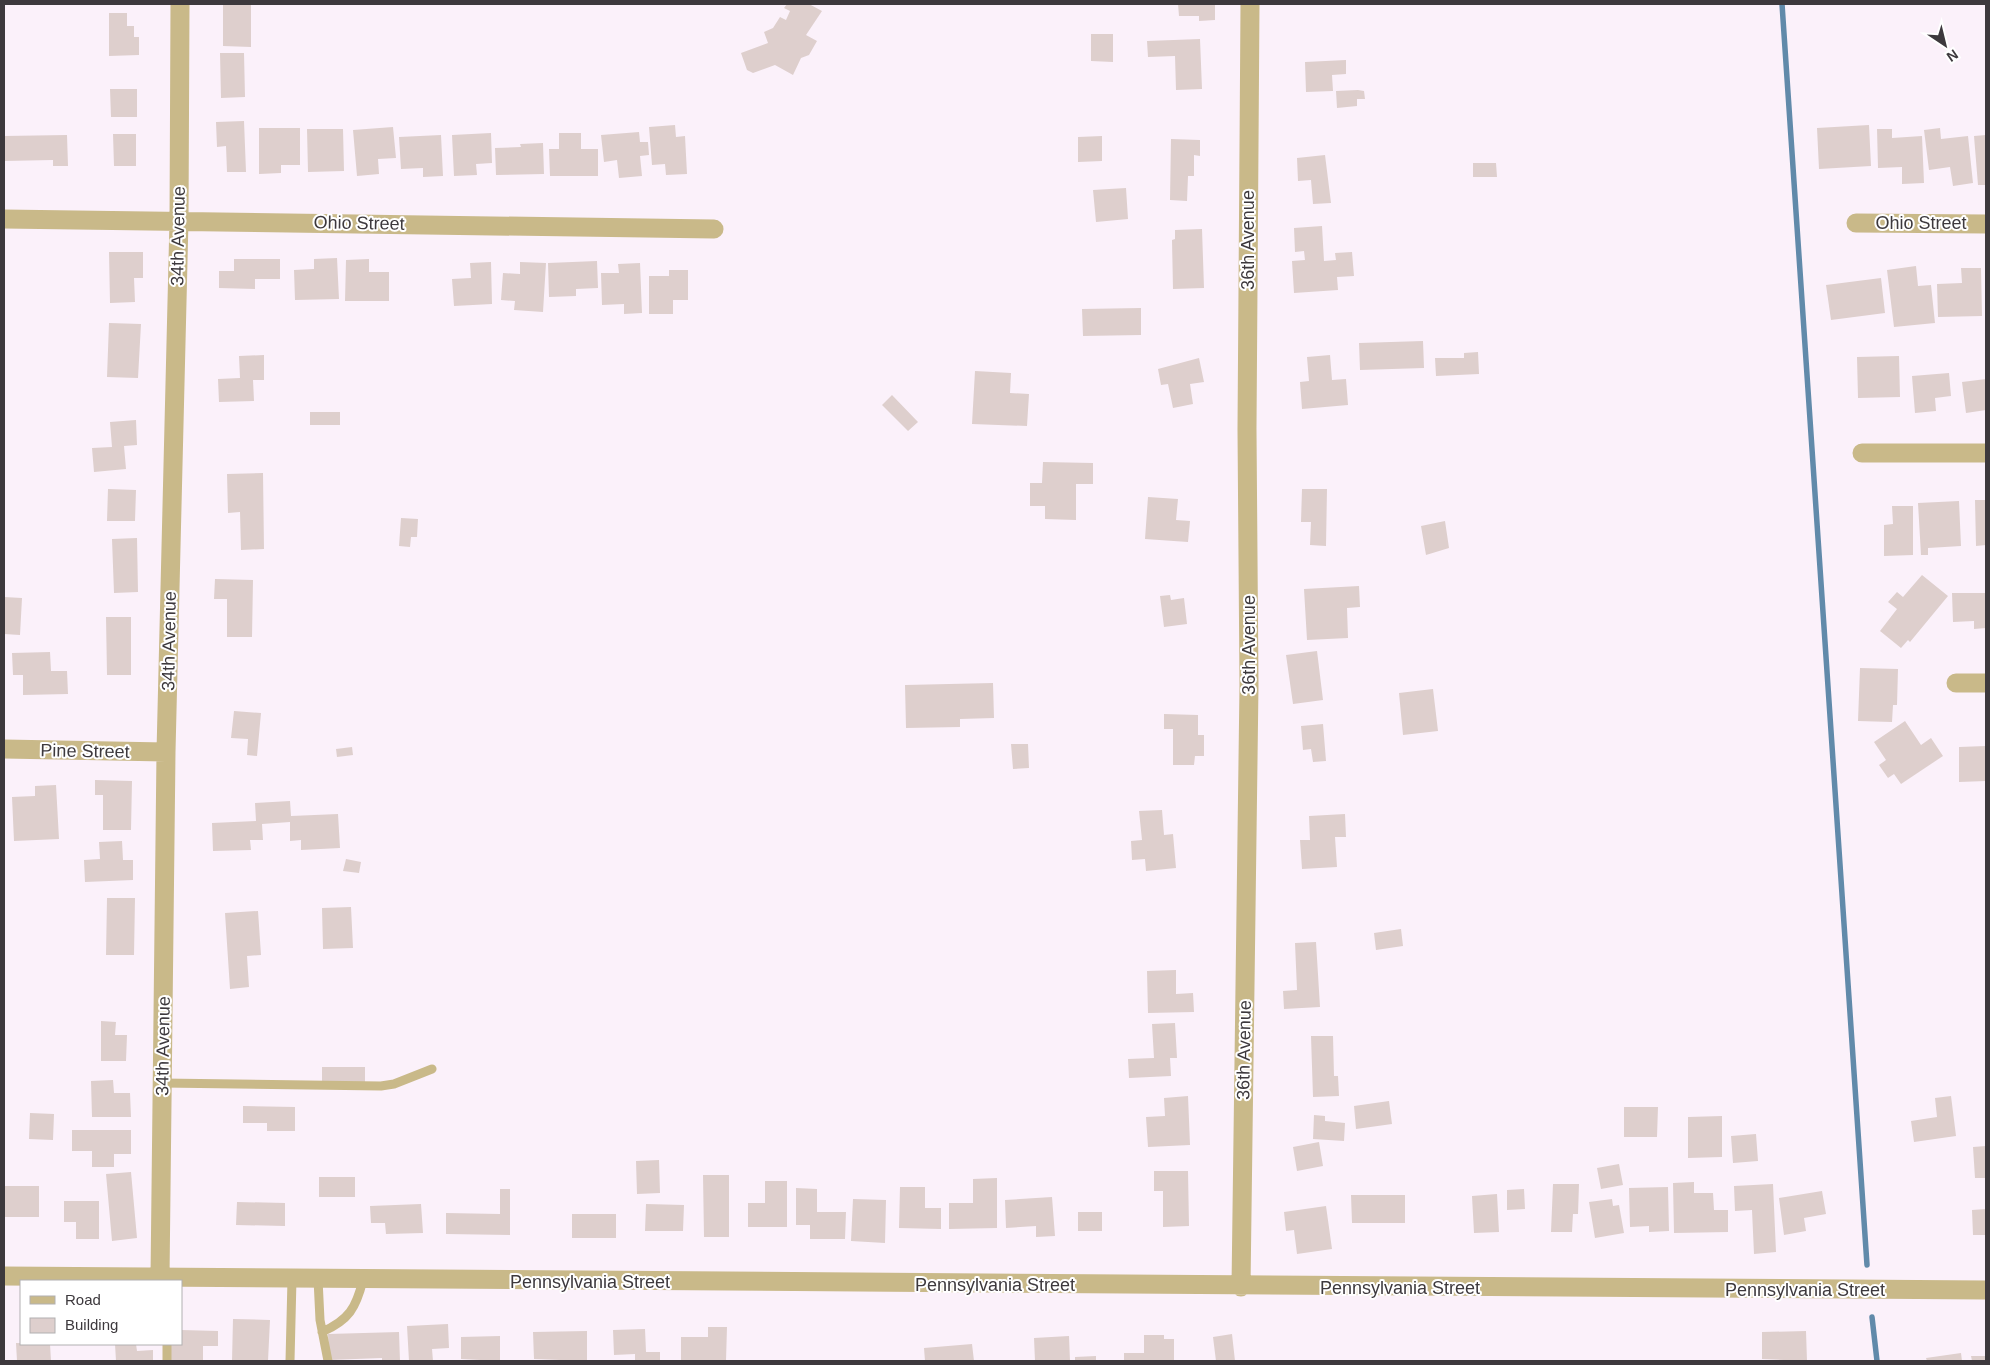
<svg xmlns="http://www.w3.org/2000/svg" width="1990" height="1365" font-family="Helvetica,sans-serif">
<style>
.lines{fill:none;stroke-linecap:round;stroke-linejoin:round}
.stream{stroke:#618aaa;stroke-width:5.5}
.building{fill:#decfcd}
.lane{stroke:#c9b989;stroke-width:9}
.street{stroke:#c9b989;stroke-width:19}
.labels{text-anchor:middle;stroke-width:4;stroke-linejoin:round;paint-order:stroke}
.street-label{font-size:18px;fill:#3d393d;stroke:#fff}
</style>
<rect width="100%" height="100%" fill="#fbf1fa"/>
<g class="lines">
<path class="stream" d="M1782,4l85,1261
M1872,1317l5,44"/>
</g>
<path class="building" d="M223,4h28v43l-28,-1z
M787,4h22l13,7 -16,24 11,6 -8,14 -8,3 -8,17 -18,-10 -22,8 -6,-3 -6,-17 27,-10 -4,-11 9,-4 7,-11 6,3 4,-9 -6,-3z
M1178,4h37v16l-16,1v-5h-20z
M109,13h18v13h7v11h5v18l-30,1z
M1091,34h22v28l-22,-1z
M1200,39l2,50 -26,1 -1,-34 -27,1 -1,-16z
M220,53h24l1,44 -24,1z
M1346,60v14l-14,1 1,16 -27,1 -1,-30z
M110,89h27v28h-26z
M1358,90l6,1 1,8h-8v7l-20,2 -1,-17z
M244,121l2,51h-19l-1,-26 -9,1 -1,-25z
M675,125l1,12 9,-1 2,38 -21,1 -1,-11 -13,1 -3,-38z
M1869,125l2,41 -52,3 -2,-41z
M393,127l3,31 -18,1 1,15 -22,2 -4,-46z
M259,128h41v37h-19v8l-22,1z
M1940,128l1,11 27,-3 5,47 -20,3 -3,-19 -21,3 -5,-40z
M307,129h36l1,42 -36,1z
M1877,129h15v9l30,-2 2,47 -22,1v-17l-24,1z
M639,132l1,10h8l1,13 -9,1 2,20 -23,2 -2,-18 -13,2 -3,-27z
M491,133l1,30 -16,1 1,11 -23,1 -2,-41z
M559,133h22v16h17v27h-48l-1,-27h10z
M113,134h23v32h-22z
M67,135l1,31h-15v-6l-49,1v-25z
M441,135l2,41 -20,1v-9l-22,1 -2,-32z
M1986,135v50h-8l-4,-49z
M1102,136v25l-24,1v-25z
M1171,139l29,1v16l-6,-1v21h-6l-1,25 -17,-1z
M543,143l1,31 -48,1 -1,-27 26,-1 -1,-3z
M1325,155l6,48 -18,1 -2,-24 -13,1 -1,-23z
M1473,163h23l1,14h-24z
M1126,188l2,31 -32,3 -3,-32z
M1322,226l2,35 12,-1 -1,-7 17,-1 2,24 -17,1 1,13 -44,3 -2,-32 13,-1 -1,-9 -9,1 -1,-24z
M1202,229l2,59 -31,1 -1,-49 3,-1v-9z
M109,252h34v26h-9l1,24 -25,1z
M337,258l2,41 -44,1 -1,-30 20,-1v-10z
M234,259h46v20h-25v10l-36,-1v-17h15z
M369,259v13h20v29h-44l1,-41z
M597,261l1,27 -22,1v7l-27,1 -1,-34z
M491,262l1,42 -38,2 -2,-27 19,-1 -1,-15z
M520,262l26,1 -3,49 -29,-2 1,-9 -14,-1 2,-27 17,1z
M640,263l2,50 -18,1v-10l-22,1 -1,-32h18l-1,-9z
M1916,266l2,20 13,-1 4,38 -41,4 -7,-57z
M1961,268h20l1,48 -44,1 -1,-33 25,-1z
M669,270h19v30h-15v14h-24v-38h20z
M1881,278l4,35 -54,7 -5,-35z
M1141,308v27l-58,1 -1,-27z
M109,323l32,1 -3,54 -31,-1z
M1423,341l1,27 -64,2 -1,-27z
M1478,352l1,22 -43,2 -1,-18h29v-5z
M264,355v25h-11l1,21 -35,1 -1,-23 22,-1 -1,-22z
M1330,355l2,25 14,-1 2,26 -46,4 -2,-27 9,-1 -2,-24z
M1899,356l1,41 -42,1 -1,-41z
M1199,358l5,24 -14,2 3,20 -20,4 -5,-24 -7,1 -3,-16z
M975,371l36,2 -1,20 19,1 -2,32 -55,-2z
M1949,373l2,23 -16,2 1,13 -21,2 -3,-37z
M1986,379v31l-20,3 -4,-31z
M892,395l26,27 -10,9 -26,-26z
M310,412h30v13h-30z
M136,420l1,25 -13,1 2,23 -32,3 -2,-24 20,-1 -2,-25z
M1043,462l50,1v21h-17v36l-31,-1v-13h-15v-23h12z
M263,473l1,76 -23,1 -1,-38 -12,1 -1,-39z
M108,489l28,1 -1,31h-28z
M1302,489h25l-1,57 -16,-1 1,-23h-10z
M1148,497l30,2 -2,21 14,1 -2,21 -43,-3z
M1975,500h11v45l-10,1z
M1959,501l2,45 -33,2v7h-7l-3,-52z
M1892,506h21v49l-29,1v-31l9,-1z
M401,518l17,1 -1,18h-6l-1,10 -11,-1z
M1445,521l4,27 -23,7 -5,-29z
M137,538l1,54 -24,1 -2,-54z
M1922,575l26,21 -38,46 -2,-2 -7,8 -21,-17 17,-22 -9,-7 9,-10 6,5z
M215,579l38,1 -1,57h-25v-38h-13z
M1359,586l1,21 -13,1 1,30 -41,2 -3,-51z
M1952,593h34v35l-12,1v-8l-21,1z
M1170,595l1,5 13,-2 3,26 -23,3 -4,-31z
M4,597l18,1 -2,37 -16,-1z
M106,617h25v58h-24z
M1317,651l6,49 -30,4 -7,-49z
M50,652l1,19h16l1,23 -45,1v-20h-10l-1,-22z
M1860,668l38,1 -1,36h-4l-1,17 -34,-1z
M993,683l1,35 -34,1v8l-54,1 -1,-43z
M1433,689l5,42 -35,4 -4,-42z
M234,711l27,2 -4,43 -10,-1 1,-16 -17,-1z
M1164,714l34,1v20h6v21h-9l-1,9h-21v-36h-9z
M1905,721l16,24 10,-7 12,18 -42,28 -7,-10 -6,4 -9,-13 7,-5 -12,-18z
M1323,724l3,37 -13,1 -2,-13 -8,1 -2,-24z
M1011,744h17l1,24 -16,1z
M1986,746v35l-27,1v-35z
M352,747l1,8 -16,2 -1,-8z
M95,780l37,1 -1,49h-28v-35h-8z
M56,785l3,54 -45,2 -2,-44 23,-1v-10z
M290,801l1,15 47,-2 2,34 -39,2v-10l-11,1v-19l-28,2 1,16h-13l1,10 -38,1 -1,-28 44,-2 -1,-18z
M1162,810l2,25 9,-1 3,34 -30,3 -1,-12 -13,1 -1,-19 11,-1 -3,-29z
M1345,814l1,23h-11l2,30 -35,2 -2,-29h10l-1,-24z
M122,841l1,19h10v20l-48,2 -1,-22 16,-1 -1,-17z
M346,859l15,3 -2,11 -16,-2z
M107,898h28l-1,57h-28z
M351,907l2,41 -30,1 -1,-41z
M258,911l3,44 -14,1 2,31 -19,2 -5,-76z
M1401,929l2,17 -27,4 -2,-17z
M1316,942l4,65 -36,2 -1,-18 14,-1 -2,-47z
M1176,970v24l17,-1 1,19 -46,1 -1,-42z
M101,1021l15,1 -1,13h12l-1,26h-25z
M1175,1023l2,35h-7l1,18 -42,2 -1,-19 26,-1 -2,-34z
M1311,1036h22l1,40h4l1,20 -26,1z
M322,1067h43v16h-43z
M113,1080l1,13h16l1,24h-39l-1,-36z
M1188,1096l2,49 -42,2 -2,-30 19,-1 -1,-18z
M1951,1096l5,40 -42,6 -3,-21 26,-4 -2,-19z
M1389,1101l3,23 -36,5 -2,-23z
M243,1106l52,1v24h-28v-8h-24z
M1624,1107h34l-1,30h-33z
M30,1113l24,1 -1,26 -24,-1z
M1314,1115l11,1v5l20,2 -1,18 -31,-2z
M1722,1116v41l-34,1v-41z
M72,1130h59v24h-17v13h-22v-16h-20z
M1756,1134l2,27 -25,2 -2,-27z
M1319,1142l4,24 -26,5 -4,-24z
M1986,1146v32h-11l-2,-31z
M659,1160l1,33 -23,1 -1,-33z
M1619,1164l4,21 -22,4 -4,-21z
M1154,1171h34l1,55 -26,1v-36h-9z
M131,1172l6,66 -25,3 -6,-67z
M703,1175h26v62h-25z
M319,1177h36v20h-36z
M997,1178v50l-48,1v-26h24v-24z
M765,1181h22v46h-39v-24h17z
M1694,1182v11h19l1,17h14v22l-54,1 -1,-50z
M1553,1184h26l-1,30h-5l-1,18h-21z
M1773,1184l3,68 -22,2 -2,-44 -17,1 -1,-25z
M4,1186h35v31h-35z
M900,1187h25v21h16v21l-42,-1z
M1668,1187l1,44 -20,1v-6l-19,1 -1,-39z
M796,1188l21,1v23h29l-1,27h-35v-14h-14z
M500,1189h10v46l-64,-1v-21l54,1z
M1524,1189l1,20 -18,1v-20z
M1822,1191l4,23 -22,4 2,13 -22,4 -5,-37z
M1497,1194l2,38 -25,1 -2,-37z
M1351,1195h54v28h-53z
M1052,1197l3,39 -19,1v-11l-30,2 -1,-28z
M853,1199l33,1 -1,43 -34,-2z
M1612,1199l1,7 6,-1 5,28 -29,5 -6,-36z
M64,1201h35v38h-23v-17h-12z
M237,1202l48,1v23l-49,-1z
M421,1204l2,29 -37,1 -1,-11h-14l-1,-17z
M646,1204l38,1 -1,26h-38z
M1326,1206l6,43 -35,5 -3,-24 -8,1 -2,-19z
M1986,1209v26h-13l-1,-25z
M1078,1212h24v19h-24z
M572,1214h44v24h-44z
M233,1319l37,1 -2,41h-36z
M448,1324l1,24 -17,1 1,12h-24l-2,-35z
M708,1327h19l-1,34h-45v-24h27z
M645,1329l1,23h14v9h-25v-7l-21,1 -1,-25z
M181,1330l37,1v15h-15v15h-33v-17h11z
M587,1331v30l-53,-2 -1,-27z
M1806,1331l1,30 -45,-2v-27z
M399,1332l1,29h-18v-3l-53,2 -1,-26z
M1232,1334l3,27h-19l-3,-24z
M1144,1335h20v4h10v22h-50v-8h20z
M500,1336v25l-39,-2v-22z
M1069,1336l1,25h-35l-1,-23z
M16,1343l34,1 1,17h-34z
M115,1344h21l1,7 16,-1v11h-37z
M972,1344l2,17h-49l-1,-13z
M1961,1353l1,8h-35l-1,-3z
M1096,1356v5h-21v-4z
M1971,1356h15v5h-14z"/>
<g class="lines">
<path class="lane" d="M162,1083l219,3 13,-2 38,-15
M318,1279l2,41 8,41
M322,1332c27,-12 34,-24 41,-52
M167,1344v17
M290,1361l2,-82"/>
<path class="street" d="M4,219l710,10
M1856,223l130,1
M1862,453h124
M1956,683h30
M4,749l162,3
M4,1276l1982,14
M160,1278l6,-526 13,-532 1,-216
M1241,1287l8,-602 -2,-256 3,-425"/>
</g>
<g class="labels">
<g class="street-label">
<text transform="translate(359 223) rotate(1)" y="6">Ohio Street</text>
<text x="1921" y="229">Ohio Street</text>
<text transform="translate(178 236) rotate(-89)" y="6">34th Avenue</text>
<text transform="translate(1248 240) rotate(-90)" y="6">36th Avenue</text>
<text transform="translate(169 641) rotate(-89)" y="6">34th Avenue</text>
<text transform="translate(1249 645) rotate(-90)" y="6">36th Avenue</text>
<text transform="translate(85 751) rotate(1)" y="6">Pine Street</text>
<text transform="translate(163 1046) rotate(-89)" y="6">34th Avenue</text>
<text transform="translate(1244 1050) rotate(-89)" y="6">36th Avenue</text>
<text x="590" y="1288">Pennsylvania Street</text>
<text x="995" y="1291">Pennsylvania Street</text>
<text x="1400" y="1294">Pennsylvania Street</text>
<text x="1805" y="1296">Pennsylvania Street</text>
</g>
</g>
<rect width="1990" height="1365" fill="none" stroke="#3d393d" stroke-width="10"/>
<rect x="20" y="1280" width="162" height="65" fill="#ffffff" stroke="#b1b0b1"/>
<rect x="30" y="1296" width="25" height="8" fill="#c9b989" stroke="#b1b0b1"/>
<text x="65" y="1305" font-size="15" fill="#3d393d">Road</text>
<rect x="30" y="1318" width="25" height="15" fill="#decfcd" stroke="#b1b0b1"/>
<text x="65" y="1330" font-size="15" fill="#3d393d">Building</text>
<g transform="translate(1945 45) rotate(145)" stroke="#ffffff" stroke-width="4" paint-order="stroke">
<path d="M0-4L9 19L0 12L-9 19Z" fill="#3d393d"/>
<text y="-8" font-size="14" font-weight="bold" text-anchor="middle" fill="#3d393d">N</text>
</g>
</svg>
